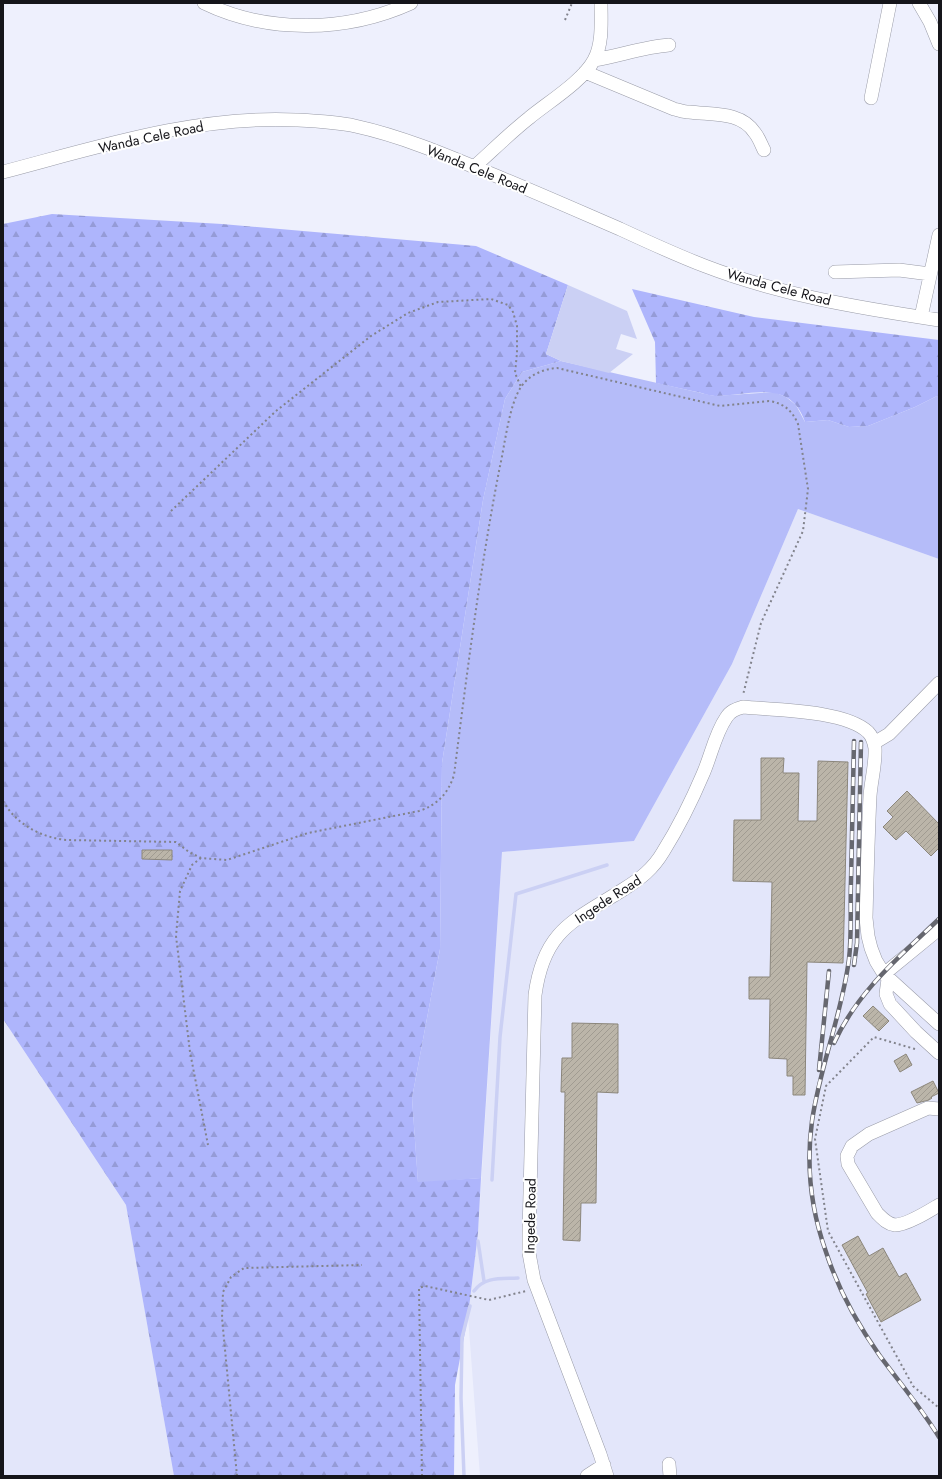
<svg xmlns="http://www.w3.org/2000/svg" width="942" height="1479" font-family="Jost,sans-serif">
<style>
.built{fill:#e3e6fa}
.grass{fill:#b5bcf9}
.forest{fill:url(#forest-firs)}
.water{fill:#cbd0f4}
.lines{fill:none;stroke-linecap:round;stroke-linejoin:round}
.stream{stroke:#cbd0f4;stroke-width:3.5}
.building{fill:url(#building-hatch);stroke:#8b867b}
.minor-casing{stroke:#999ba7;stroke-width:14}
.path{stroke:#82838c;stroke-width:2;stroke-dasharray:2 3;stroke-linecap:butt}
.minor{stroke:#fff;stroke-width:13}
.rail-casing{stroke:#66676f;stroke-width:4.5}
.rail{stroke:#fff;stroke-width:3;stroke-dasharray:9;stroke-linecap:butt}
.labels{text-anchor:middle;stroke-width:4;stroke-linejoin:round;paint-order:stroke}
.street-label{font-size:14px;fill:#15151a;stroke:#fff}
</style>
<defs>
<pattern id="forest-firs" width="22" height="20" patternUnits="userSpaceOnUse"><rect width="22" height="20" fill="#aeb5fc"/><path d="M5 1l3.5 6h-7zM16 11l3.5 6h-7z" fill="#959bd7"/></pattern>
<pattern id="building-hatch" width="6" height="6" patternUnits="userSpaceOnUse"><rect width="6" height="6" fill="#bbb5a9"/><path d="M-1 1l2-2M0 6l6-6M5 7l2-2" fill="none" stroke="#a09b91"/></pattern>
</defs>
<rect width="100%" height="100%" fill="#eef0fd"/>
<path class="built" d="M798,509l141,50v917h-459l-12,-160 10,-83 24,-381 132,-11 98,-177z
M3,1019l123,186 48,271h-171z"/>
<path class="grass" d="M561,361l153,35 60,-4 12,5 10,8 9,17 23,-2 21,7 19,-1 47,-19 24,-12v164l-141,-50 -66,155 -98,177 -132,11 -21,326 -63,5 -6,-85 28,-149 2,-186 41,-263 22,-101 17,-27z"/>
<path class="forest" d="M52,214l170,10 254,22 92,39 -22,69 15,7 -39,11 -17,27 -22,101 -41,263 -2,186 -28,149 6,84 63,-4 -3,55 -10,83 -13,69 -1,91h-280l-48,-271 -123,-186v-795z
M632,289l122,28 185,23v55l-24,12 -47,19 -19,1 -21,-7 -23,2c-15,-44 -55,-26 -90,-26 -5,0 -12,-3 -18,-4 -14,-3 -27,-6 -41,-9l-1,-41z"/>
<path class="water" d="M568,285l59,26 10,28 -16,-5 -5,15 17,5 -24,19 -48,-12 -15,-7z"/>
<g class="lines">
<path class="stream" d="M492,1180l8,-143 16,-143 91,-29
M478,1241l6,40
M474,1291c11,-15 28,-12 44,-13
M464,1476l-3,-78 1,-60 8,-32"/>
</g>
<path class="building" d="M761,758h23l-1,15h16l-1,48h19l1,-60 30,1 -5,201 -36,-1 -2,133h-12v-19h-6v-17l-18,-1 1,-59h-21v-22h21l2,-95 -39,-1 1,-61h27z
M907,791l32,33v24l-8,8 -25,-25 -10,9 -13,-13 10,-10 -6,-6z
M142,850h30v10l-30,-1z
M873,1006l16,15 -10,10 -16,-15z
M572,1023l46,1v69l-21,-1 -1,111h-15l-1,38 -17,-1 2,-148h-4l1,-34h10z
M906,1054l6,11 -12,7 -6,-11z
M933,1081l6,12 -8,4 1,1 -3,2 -12,3 -6,-11z
M858,1236l11,20 14,-8 16,29 7,-4 15,27 -40,22 -15,-28 2,-1 -26,-48z"/>
<g class="lines">
<defs>
<path id="minor" d="M204,3c64,31 143,29 207,0
M919,3l11,19 9,22
M594,60c25,-4 49,-13 75,-15
M585,72l89,37c5,1 10,3 15,3 23,3 52,-1 66,21 4,5 6,11 9,17
M871,98l19,-95
M474,167c18,-16 36,-34 55,-49 18,-15 54,-37 65,-58 9,-16 7,-39 7,-57
M3,172c95,-25 194,-57 293,-52 19,1 40,2 59,6 46,10 91,29 134,47 44,18 87,37 131,56 28,13 56,26 85,37 75,29 155,42 234,54
M835,272l64,-2 31,4
M921,317l18,-82
M874,743l15,-9 50,-51
M884,974l55,-45
M888,979l-2,15 4,10 26,28 23,21
M939,1109l-11,-1 -59,26 -17,12 -5,10 1,8 29,49c5,5 10,11 18,12 12,0 34,-14 44,-20
M669,1464l1,12
M587,1476l17,-11
M607,1476l-7,-22 -66,-174 -5,-27v-20l6,-238c9,-66 39,-74 89,-106 16,-10 29,-20 39,-37 15,-24 29,-52 40,-78 8,-18 12,-40 23,-56 4,-7 10,-9 17,-11 31,3 102,3 125,25 4,4 6,10 7,16 1,15 -4,33 -5,48 -2,41 -3,82 -4,122l2,18 3,12 5,13 8,13 55,50"/>
</defs>
<use href="#minor" class="minor-casing"/>
<path class="path" d="M565,20l7,-17
M171,511l105,-100 95,-75 37,-23 30,-11 53,-3 17,6 5,7 4,14v27l-2,20 6,14
M3,801c13,23 37,36 63,39l110,2 13,10 12,6 26,2 81,-27 111,-22c18,-6 29,-17 35,-36 13,-102 26,-207 46,-309 5,-22 9,-61 21,-79 8,-12 22,-18 36,-19l163,38 49,-5c14,2 23,9 29,23l10,65 -5,42 -42,92 -18,72
M201,858l-9,7 -12,26 -4,45 14,116 18,93
M915,1049l-41,-12 -48,49 -11,53 13,92 85,155 26,22
M237,1476l-15,-158 1,-26 8,-15 13,-9 118,-3
M422,1476l-3,-188 6,-2 64,14 37,-9"/>
<use href="#minor" class="minor"/>
<defs>
<path id="rail" d="M854,741c-1,47 -2,94 -3,140 -1,26 1,53 -2,78 -7,55 -29,107 -37,162 -6,44 -1,89 14,131 12,37 32,73 54,104 20,27 41,52 59,81
M854,965l3,-22 4,-201
M834,1043c24,-52 65,-86 105,-124
M819,1070l10,-99"/>
</defs>
<use href="#rail" class="rail-casing"/>
<use href="#rail" class="rail"/>
</g>
<g class="labels">
<g class="street-label">
<text transform="translate(151 137) rotate(-12)" y="5">Wanda Cele Road</text>
<text transform="translate(477 169) rotate(22)" y="5">Wanda Cele Road</text>
<text transform="translate(779 287) rotate(15)" y="5">Wanda Cele Road</text>
<text transform="translate(608 899) rotate(-33)" y="5">Ingede Road</text>
<text transform="translate(530 1216) rotate(-89)" y="5">Ingede Road</text>
</g>
</g>
<rect width="942" height="1479" fill="none" stroke="#15151a" stroke-width="8"/>
</svg>
